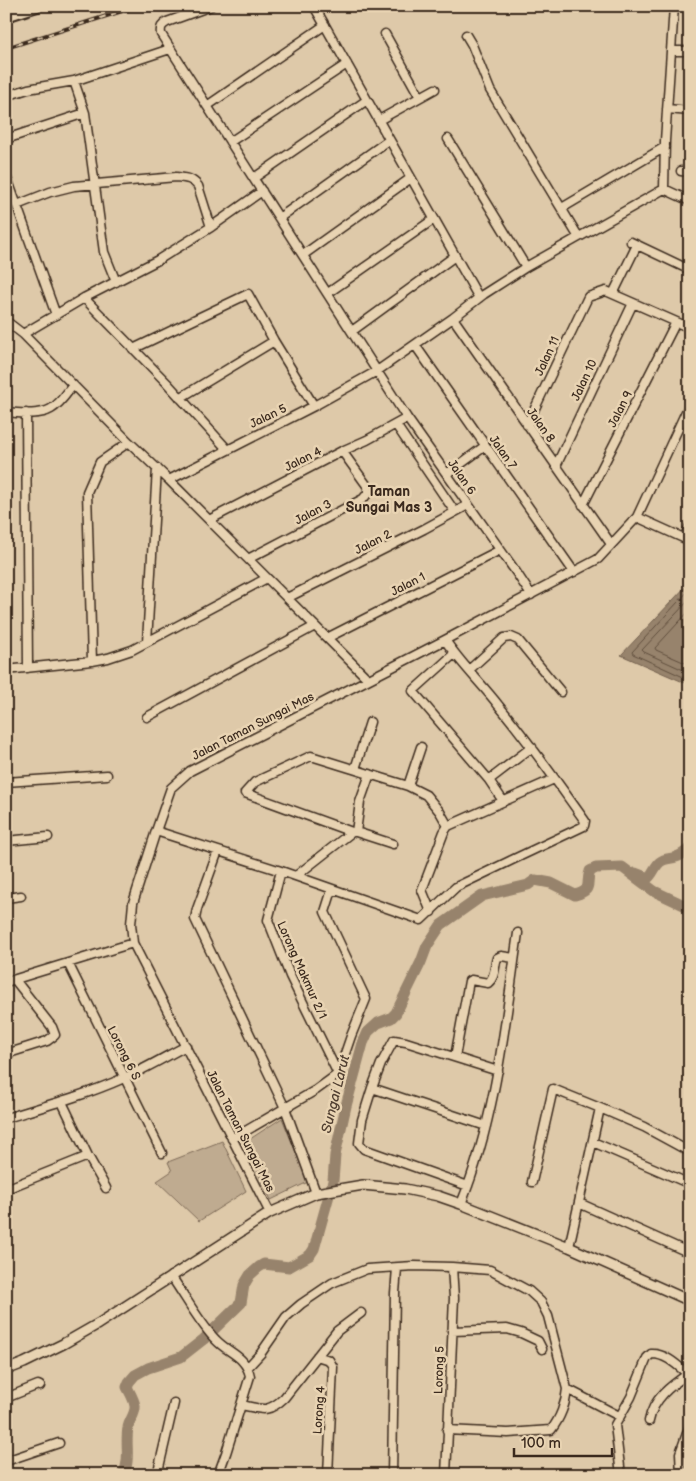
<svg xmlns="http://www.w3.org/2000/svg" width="696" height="1481" font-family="'Balsamiq Sans',sans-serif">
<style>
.green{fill:#bfab90;stroke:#7d6a57}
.water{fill:#97836c;stroke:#725f4d}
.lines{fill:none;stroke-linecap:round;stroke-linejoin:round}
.shore{stroke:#604e3d;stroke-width:1}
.river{stroke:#97836c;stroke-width:11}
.minor-casing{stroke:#3b2a1e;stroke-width:11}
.tertiary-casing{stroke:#3b2a1e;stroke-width:12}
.secondary-casing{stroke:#3b2a1e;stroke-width:14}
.minor{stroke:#e8d3b2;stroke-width:8}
.tertiary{stroke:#e8d3b2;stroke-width:9}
.secondary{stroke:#e8d3b2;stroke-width:10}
.rail-casing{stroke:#3b2a1e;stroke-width:4}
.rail{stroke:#e8d3b2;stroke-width:2;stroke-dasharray:5.5;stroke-linecap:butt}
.labels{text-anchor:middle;stroke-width:5;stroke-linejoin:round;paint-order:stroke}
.street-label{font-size:12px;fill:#3b2a1e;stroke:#e8d3b2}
.neighbourhood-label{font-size:14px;font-weight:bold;fill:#3b2a1e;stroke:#e8d3b2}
.water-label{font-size:14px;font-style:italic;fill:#524032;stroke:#e8d3b2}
</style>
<rect width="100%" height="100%" fill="#dec9a9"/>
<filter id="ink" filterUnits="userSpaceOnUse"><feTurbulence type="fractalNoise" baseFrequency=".02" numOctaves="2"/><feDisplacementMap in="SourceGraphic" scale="10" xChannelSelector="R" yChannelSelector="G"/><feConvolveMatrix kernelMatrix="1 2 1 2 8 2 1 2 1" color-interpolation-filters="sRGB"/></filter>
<g filter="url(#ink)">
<path class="green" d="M282,1118l26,64 -37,18 -27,-57z
M222,1141l24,50 -47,30 -42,-40 15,-10 -4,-9z"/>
<path class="water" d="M690,582v103l-69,-30z"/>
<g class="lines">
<path class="shore" d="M690,589l-58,63 1,2 57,26
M690,599l-48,51 2,2 46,21
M690,610l-35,38 1,2 34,15"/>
<path class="river" d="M635,873l13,5c5,-4 7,-12 12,-16 5,-4 11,-3 16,-5 6,-2 10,-5 14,-9
M123,1475c8,-15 2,-31 5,-47 1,-8 8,-14 7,-22 -1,-7 -5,-13 -8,-19l2,-5 6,-7 13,-7 33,-11 23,-18 37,-36 3,-18 6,-10 9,-8 5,-3 25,3 21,-12 4,-6 19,-68 2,-26 11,-49 17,-63 5,-11 10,-9 13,-5 5,-5 25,-51 6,-16 14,-21 41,-29 46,-11 7,-5 16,3 24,12c19,-6 10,-10 15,-24l6,-3 26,-1 32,24 36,17"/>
<defs>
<path id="minor" d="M211,6l-44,16c-5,3 -7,5 -6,12l246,384 109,154 15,23
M314,6l165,292
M385,34l35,63
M466,35l6,10 18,45 88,146
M671,51h19
M74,81l11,32 19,139 12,30
M6,96l22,-7 46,-8 96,-32
M207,106l118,-81
M667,109l23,2
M379,120l56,-31
M6,139l79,-26
M448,139l78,128
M230,142l117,-78
M681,171l9,1
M6,175l50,140
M254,178l113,-78
M664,189l26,12
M17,205l33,-13 24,-6 102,-9c9,1 16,1 22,9l13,41
M562,208l103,-61
M279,218l110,-78
M631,242l59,28
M303,255l108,-77
M328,293l106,-74
M613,294l24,-49
M84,298l83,85 60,66
M453,318l158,226
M6,321l17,13 106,108 40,38 199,199
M352,331l103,-75
M23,334l61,-36 74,-38 53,-33 51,-36
M415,345l159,227
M133,349l115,-55 26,47 40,65
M180,398l94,-57
M6,412c13,1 33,4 45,-3 9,-5 16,-16 22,-24
M26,413l2,255
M396,425l59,87
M527,425l61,-128 18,-6 84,37
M556,466l77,-163
M157,468l-10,174 120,-64
M447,474l38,-28
M169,480l145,-74 63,-35 76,-53 31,-24 42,-27 138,-78 1,-48 9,-135
M583,505l93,-183
M637,517l53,24
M209,520l133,-69 25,-11 40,-22
M684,538l6,-12
M248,559l115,-60 5,-6v-6l-26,-36
M287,598l137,-69 44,-24
M327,638l173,-88
M454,654l-41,37 76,89 14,21
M92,661l-5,-169 13,-30 29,-20
M6,670l86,-9 16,-3 24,-8 15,-8
M469,670l35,-32 7,-1 7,3 43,52
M147,717l168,-91
M355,769l15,-47
M489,780l43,-33
M6,782l101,-7
M408,786l13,-39
M156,831l125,40 140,49 35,-33 58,-28 70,-33 1,-5c-28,-39 -55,-78 -86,-115 -17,-22 -38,-42 -54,-66
M352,832l-107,-39 10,-11 56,-26 71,22 26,8 18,9 14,17 8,14
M356,832l4,-30 10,-28
M6,841l42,-4
M218,851l-21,58 -2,10 90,189 31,85
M281,871l-13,49 22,56 48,98
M296,876l56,-44h4l37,12
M6,898l15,-2
M431,912l-9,-22 22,-58 4,-6 106,-47
M68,963l94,190
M6,982l127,-39
M6,1054l41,-13 8,-6 -3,-8 -37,-47
M455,1057l14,-76 2,-1 17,3c8,-6 6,-17 9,-25l4,-2 13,2
M372,1088l114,38
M62,1102l26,54 18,32
M600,1108l44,19 46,25
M6,1118c40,-12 80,-23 118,-40 21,-9 41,-21 62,-32
M232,1139l84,-49 22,-16 13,-38 15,-37 -41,-87 7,-22
M593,1142l97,42
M532,1182l21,-93 47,19 -31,139
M468,1186l-104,-37 -5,-6 3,-23 10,-32 9,-24 13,-24 12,2 92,29
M6,1189l82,-33
M579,1203l111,50
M461,1204c35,-86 44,-180 57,-271
M270,1213l-137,-270 -2,-19 2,-21 23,-72 15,-43 19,-17 255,-131 153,-81 39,-42 53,-114
M171,1276c14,20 29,48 45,64 12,13 30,16 34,36l-24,77 -8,22
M452,1331l55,-2 14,4 17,8 4,8
M317,1356l12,4 4,7 -5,108
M248,1367l13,-14 25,-36 15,-13 31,-21 35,-14 47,-3 38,1 38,3 39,21 12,11 7,14 19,73c-1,14 -7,30 -16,41l-43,3 -61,-3
M567,1389l52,27
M6,1398l32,-13 2,1
M241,1405c21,4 26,9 43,-7l53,-67 24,-18
M649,1421c4,-22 21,-35 39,-47l1,-2
M6,1461l53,-18
M162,1475l-3,-8 15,-64
M392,1475l3,-182 2,-25
M446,1475l8,-177 -2,-31
M621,1475l-6,-50 16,-28 16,-39 4,-4c15,-1 28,13 39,22
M681,1475l-1,-22 10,-28"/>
<path id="tertiary" d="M6,1370l18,-7 39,-19 35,-20 172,-111 46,-20 47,-8 42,4 33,7 23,8 108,43 121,54"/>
<path id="secondary" d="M6,16l31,-10"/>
</defs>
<use href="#minor" class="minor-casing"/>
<use href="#tertiary" class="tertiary-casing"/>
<use href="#secondary" class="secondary-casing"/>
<use href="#minor" class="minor"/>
<use href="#tertiary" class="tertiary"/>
<use href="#secondary" class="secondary"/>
<defs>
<path id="rail" d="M6,48l132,-42"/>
</defs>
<use href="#rail" class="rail-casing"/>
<use href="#rail" class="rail"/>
</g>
</g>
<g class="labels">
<g class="street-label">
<text transform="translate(547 356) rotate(-65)" y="4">Jalan 11</text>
<text transform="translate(584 380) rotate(-65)" y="4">Jalan 10</text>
<text transform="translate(620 409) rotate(-63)" y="4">Jalan 9</text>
<text transform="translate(268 416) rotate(-26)" y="4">Jalan 5</text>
<text transform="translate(541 425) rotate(55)" y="4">Jalan 8</text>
<text transform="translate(503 452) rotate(55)" y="4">Jalan 7</text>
<text transform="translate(303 459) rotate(-27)" y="4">Jalan 4</text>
<text transform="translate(462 477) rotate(55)" y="4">Jalan 6</text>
<text transform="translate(313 512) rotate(-28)" y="4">Jalan 3</text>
<text transform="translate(373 542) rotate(-27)" y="4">Jalan 2</text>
<text transform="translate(408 584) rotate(-27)" y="4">Jalan 1</text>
<text transform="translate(253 726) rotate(-27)" y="4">Jalan Taman Sungai Mas</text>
<text transform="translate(302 970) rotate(66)" y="4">Lorong Makmur 2/1</text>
<text transform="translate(124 1053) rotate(63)" y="4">Lorong 6 S</text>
<text transform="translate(241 1131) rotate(63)" y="4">Jalan Taman Sungai Mas</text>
<text transform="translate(439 1370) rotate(-88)" y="4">Lorong 5</text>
<text transform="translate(319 1410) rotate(-86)" y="4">Lorong 4</text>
</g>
<g class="neighbourhood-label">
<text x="389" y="496">Taman<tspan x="389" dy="16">Sungai Mas 3</tspan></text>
</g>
<g class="water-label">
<text transform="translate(335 1094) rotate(-76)" y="5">Sungai Larut</text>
</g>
</g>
<rect width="696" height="1481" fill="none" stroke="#e8d3b2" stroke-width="25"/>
<rect x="12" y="12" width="671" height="1456" fill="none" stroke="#3b2a1e" stroke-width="2" filter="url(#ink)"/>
<path d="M514 1448v8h98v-8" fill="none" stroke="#3b2a1e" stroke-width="2.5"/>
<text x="521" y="1448" font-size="15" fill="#3b2a1e" stroke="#e8d3b2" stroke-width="4" paint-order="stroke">100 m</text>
</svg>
